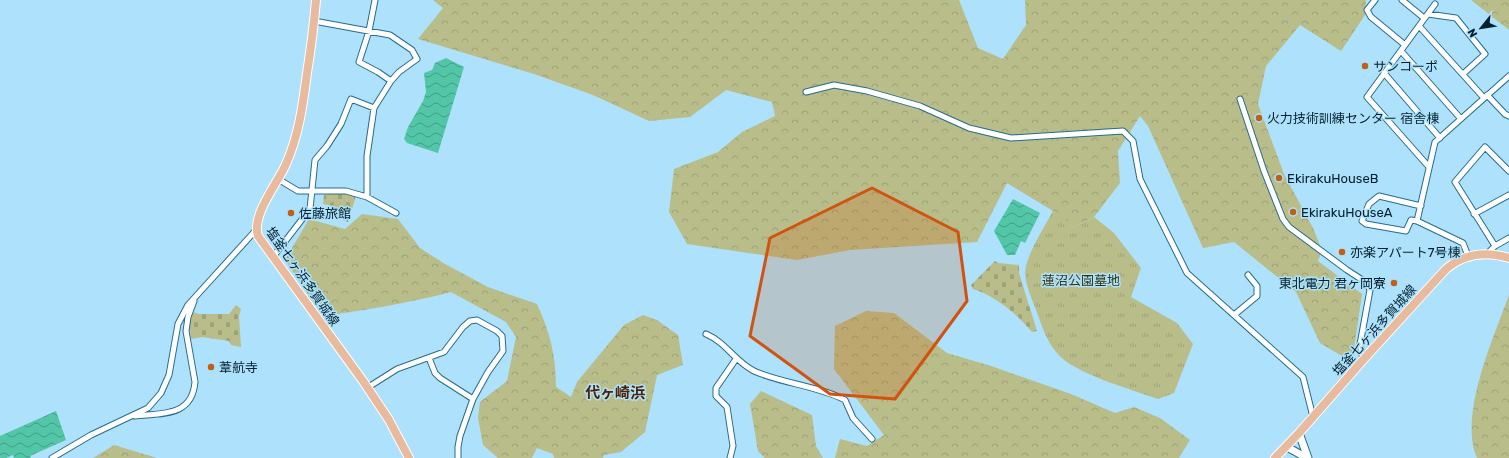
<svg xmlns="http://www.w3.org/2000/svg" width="1509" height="458" font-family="Rubik,'Noto Sans JP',sans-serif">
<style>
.grass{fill:url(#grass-tufts)}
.forest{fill:url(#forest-crowns)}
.cemetery{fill:url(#cemetery-stones)}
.water{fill:url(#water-waves)}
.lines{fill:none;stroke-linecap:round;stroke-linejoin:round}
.street-casing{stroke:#266c8c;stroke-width:7}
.secondary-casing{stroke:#266c8c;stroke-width:9}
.primary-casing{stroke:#fff;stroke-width:10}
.street{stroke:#fff;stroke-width:5}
.secondary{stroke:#fff;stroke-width:7}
.primary{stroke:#e8bb9f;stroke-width:8}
.marked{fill:#d1530f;fill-opacity:0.2;stroke:#d1530f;stroke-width:3;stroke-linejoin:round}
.poi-dot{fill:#be6015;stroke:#aee1fc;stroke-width:1.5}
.labels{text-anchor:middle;stroke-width:3;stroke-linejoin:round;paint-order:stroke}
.poi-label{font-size:13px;fill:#03202d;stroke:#aee1fc;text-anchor:start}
.street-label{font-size:13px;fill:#03202d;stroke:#aee1fc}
.park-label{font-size:13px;fill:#353710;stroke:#aee1fc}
.quarter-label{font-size:15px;font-weight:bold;fill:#4e2100;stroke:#aee1fc}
</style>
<defs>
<pattern id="grass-tufts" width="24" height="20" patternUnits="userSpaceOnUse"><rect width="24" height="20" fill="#b8bd89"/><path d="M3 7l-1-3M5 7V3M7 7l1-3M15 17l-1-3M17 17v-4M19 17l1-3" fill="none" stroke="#9da277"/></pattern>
<pattern id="forest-crowns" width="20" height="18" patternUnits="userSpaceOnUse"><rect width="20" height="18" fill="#b8bd89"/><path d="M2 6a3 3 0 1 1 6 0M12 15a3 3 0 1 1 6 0" fill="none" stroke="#9da277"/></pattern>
<pattern id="cemetery-stones" width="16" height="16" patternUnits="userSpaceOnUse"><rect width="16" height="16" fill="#b8bd89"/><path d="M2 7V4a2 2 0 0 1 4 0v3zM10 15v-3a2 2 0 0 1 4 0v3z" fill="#9da277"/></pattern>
<pattern id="water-waves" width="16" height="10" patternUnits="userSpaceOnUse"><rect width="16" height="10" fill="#52c6a6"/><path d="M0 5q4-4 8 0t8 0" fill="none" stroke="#42a088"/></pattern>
</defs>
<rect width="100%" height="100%" fill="#aee1fc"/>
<path class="grass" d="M1053,211l12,5 7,12 22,-11 20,16 27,35 -10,29 46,26 16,21 -19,49 -16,6c-25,-9 -86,-26 -101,-46 -12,-14 -16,-30 -22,-46 -5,-13 -12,-28 -9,-41 5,-19 18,-38 27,-55z"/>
<path class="forest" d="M433,0h526l19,48 25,11 23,-34 -1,-25h341l-1,15 -24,36 -41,-26 -34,41 -8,38 26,70 30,56 8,21 -4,10 44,33 -10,68 -32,-19 -24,-51 -62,-50 -31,6 -55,-122 -8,-10 -22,35 2,32 -26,34 -22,11 -8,-12 -11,-5 -46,-28 -30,59 -127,8 -53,10 -110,-16 -18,-32 5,-43 44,-17 24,-20 33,-16 -3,-14 -46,-12 -36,27 -41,4 -56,-26 -59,-21 -116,-35 25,-31z
M1472,0h37v30l-38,-30z
M362,214l36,5 22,29 25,16 43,23 49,17c13,28 19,52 19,83l15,10 6,-15 47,-57 19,-10 14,5 21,15 5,30 -26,10 -12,57 -24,20 -17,3 -1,3h-49l-1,-4 -16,-6 -5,10h-34l-15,-13 -5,-27 2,-16 27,-21 9,-44 -10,-15 -55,-30c-42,11 -85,18 -128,24l-38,-56 24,-41 36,10z
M1509,295v163h-32c-19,-43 17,-121 32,-163z
M866,311l28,2 53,40 44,13 80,28 44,19 19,-6 26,11 30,22 -11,18h-344l5,-19 27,7 17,-11 -50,-66 1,-43z
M761,391l51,24 4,31 7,12h-58l-7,-7 -8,-47z
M114,445l43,13h-64z"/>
<path class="cemetery" d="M342,193l14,3 -8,26 -18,-7 3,-9 -10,-2 1,-9z
M995,261l3,2 21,2v8l18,58 -5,1c-15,-18 -35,-35 -59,-43l-2,-4z
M236,305l5,4 -2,7 2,31 -10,-2 -2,-4 -27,-4 -11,2 -2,-14 4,-13 6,2h30z"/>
<path class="water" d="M446,58l18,9 -26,86 -31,-10 -3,-4 4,-12 15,-26 3,-9 -2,-19 8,-3 3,-7z
M1013,199l27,14 -15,30 -4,-2 -6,14h-8l-13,-24z
M56,411l10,29 -36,16 1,2h-17l-1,-3 -7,3h-6v-22z"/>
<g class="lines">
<defs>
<path id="street" d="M375,0l-6,31 -10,31 19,10 13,9
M1375,0l-8,10 4,7 34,28
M1402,0l22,18
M1428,14l28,4 29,36 -22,20
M314,21l76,14 22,15 5,9 -18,13 -8,9 -17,27 -7,48v41
M1419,26l65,72
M1401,51l60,68
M1384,73l56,65
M806,92l28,-7 33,6 53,15 49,22 42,10 112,-7 10,10 7,38 47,94 116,104 10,40
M1487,95l18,19 4,2
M1240,99l24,72 19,48 6,8 58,43 20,13 3,7 -9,49 -1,5 3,16
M1429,167l-62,-70 68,-93
M278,179l20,12h48l21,6 29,16
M1474,214l35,-19
M1417,221l-6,-1 -5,11 -40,-7 -4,-3 7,-17 10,-8 42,10
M1495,246l-40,-64 30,-35 24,24
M1488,253l7,-7 14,-8
M1468,256l-5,-13 -46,-22 18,-79 74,-66
M273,257l37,-48 5,-49 12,-14 14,-22 10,-25 23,9
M1234,315l23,-19v-10l-9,-11
M706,334c21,9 28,27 48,37 29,13 62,14 91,29l8,18 19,21
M429,358l6,15 5,5 33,21
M367,388l30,-19 47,-17 19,-25 7,-6 7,-1 20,11 5,5 1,15 -15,21 -15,27 -13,37 -2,11v11
M135,416c27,-3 57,1 60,-34l-9,-51 2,-14 6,-16
M52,458l39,-23 57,-27 13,-15 8,-18 9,-51 10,-19 68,-75
M730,458l3,-12 -6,-39 -11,-11v-8l20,-29"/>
<path id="secondary" d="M1299,433l9,25
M1287,447l20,11"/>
<path id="primary" d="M316,0c-2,24 -5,48 -9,73 -4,31 -8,62 -21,91 -8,19 -35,51 -28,72l105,145 26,39 20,38
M1275,458l24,-25 64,-73 83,-91c19,-16 40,-18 63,-11"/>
</defs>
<use href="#street" class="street-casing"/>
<use href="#secondary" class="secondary-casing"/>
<use href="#primary" class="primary-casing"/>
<use href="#street" class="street"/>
<use href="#secondary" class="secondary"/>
<use href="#primary" class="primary"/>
</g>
<path class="marked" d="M872,188l86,44 9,69 -72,98 -65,-5 -80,-58 20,-98z"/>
<g class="poi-dot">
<circle cx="1365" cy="66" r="4"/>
<circle cx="1259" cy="118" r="4"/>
<circle cx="1279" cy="178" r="4"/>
<circle cx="1293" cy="212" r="4"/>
<circle cx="291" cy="213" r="4"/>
<circle cx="1342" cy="252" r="4"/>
<circle cx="1394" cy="283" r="4"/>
<circle cx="211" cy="367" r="4"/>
</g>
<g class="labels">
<g class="poi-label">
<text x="1373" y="71">サンコーポ</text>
<text x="1267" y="123">火力技術訓練センター 宿舎棟</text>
<text x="1287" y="183">EkirakuHouseB</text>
<text x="1301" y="217">EkirakuHouseA</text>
<text x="299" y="218">佐藤旅館</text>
<text x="1350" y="257">亦楽アパート7号棟</text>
<text x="1386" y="288" text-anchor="end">東北電力 君ヶ岡寮</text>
<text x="219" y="372">葦航寺</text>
</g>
<g class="street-label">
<text transform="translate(303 276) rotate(55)" y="5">塩釜七ヶ浜多賀城線</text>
<text transform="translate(1374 330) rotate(-48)" y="5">塩釜七ヶ浜多賀城線</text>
</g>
<g class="park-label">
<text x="1081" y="285">蓮沼公園墓地</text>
</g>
<g class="quarter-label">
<text x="615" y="398">代ヶ崎浜</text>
</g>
</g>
<g transform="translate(1481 28) rotate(240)" stroke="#aee1fc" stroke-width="3" paint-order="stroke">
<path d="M0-3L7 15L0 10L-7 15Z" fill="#03202d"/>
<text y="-6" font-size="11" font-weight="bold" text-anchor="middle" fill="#03202d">N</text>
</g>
</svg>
